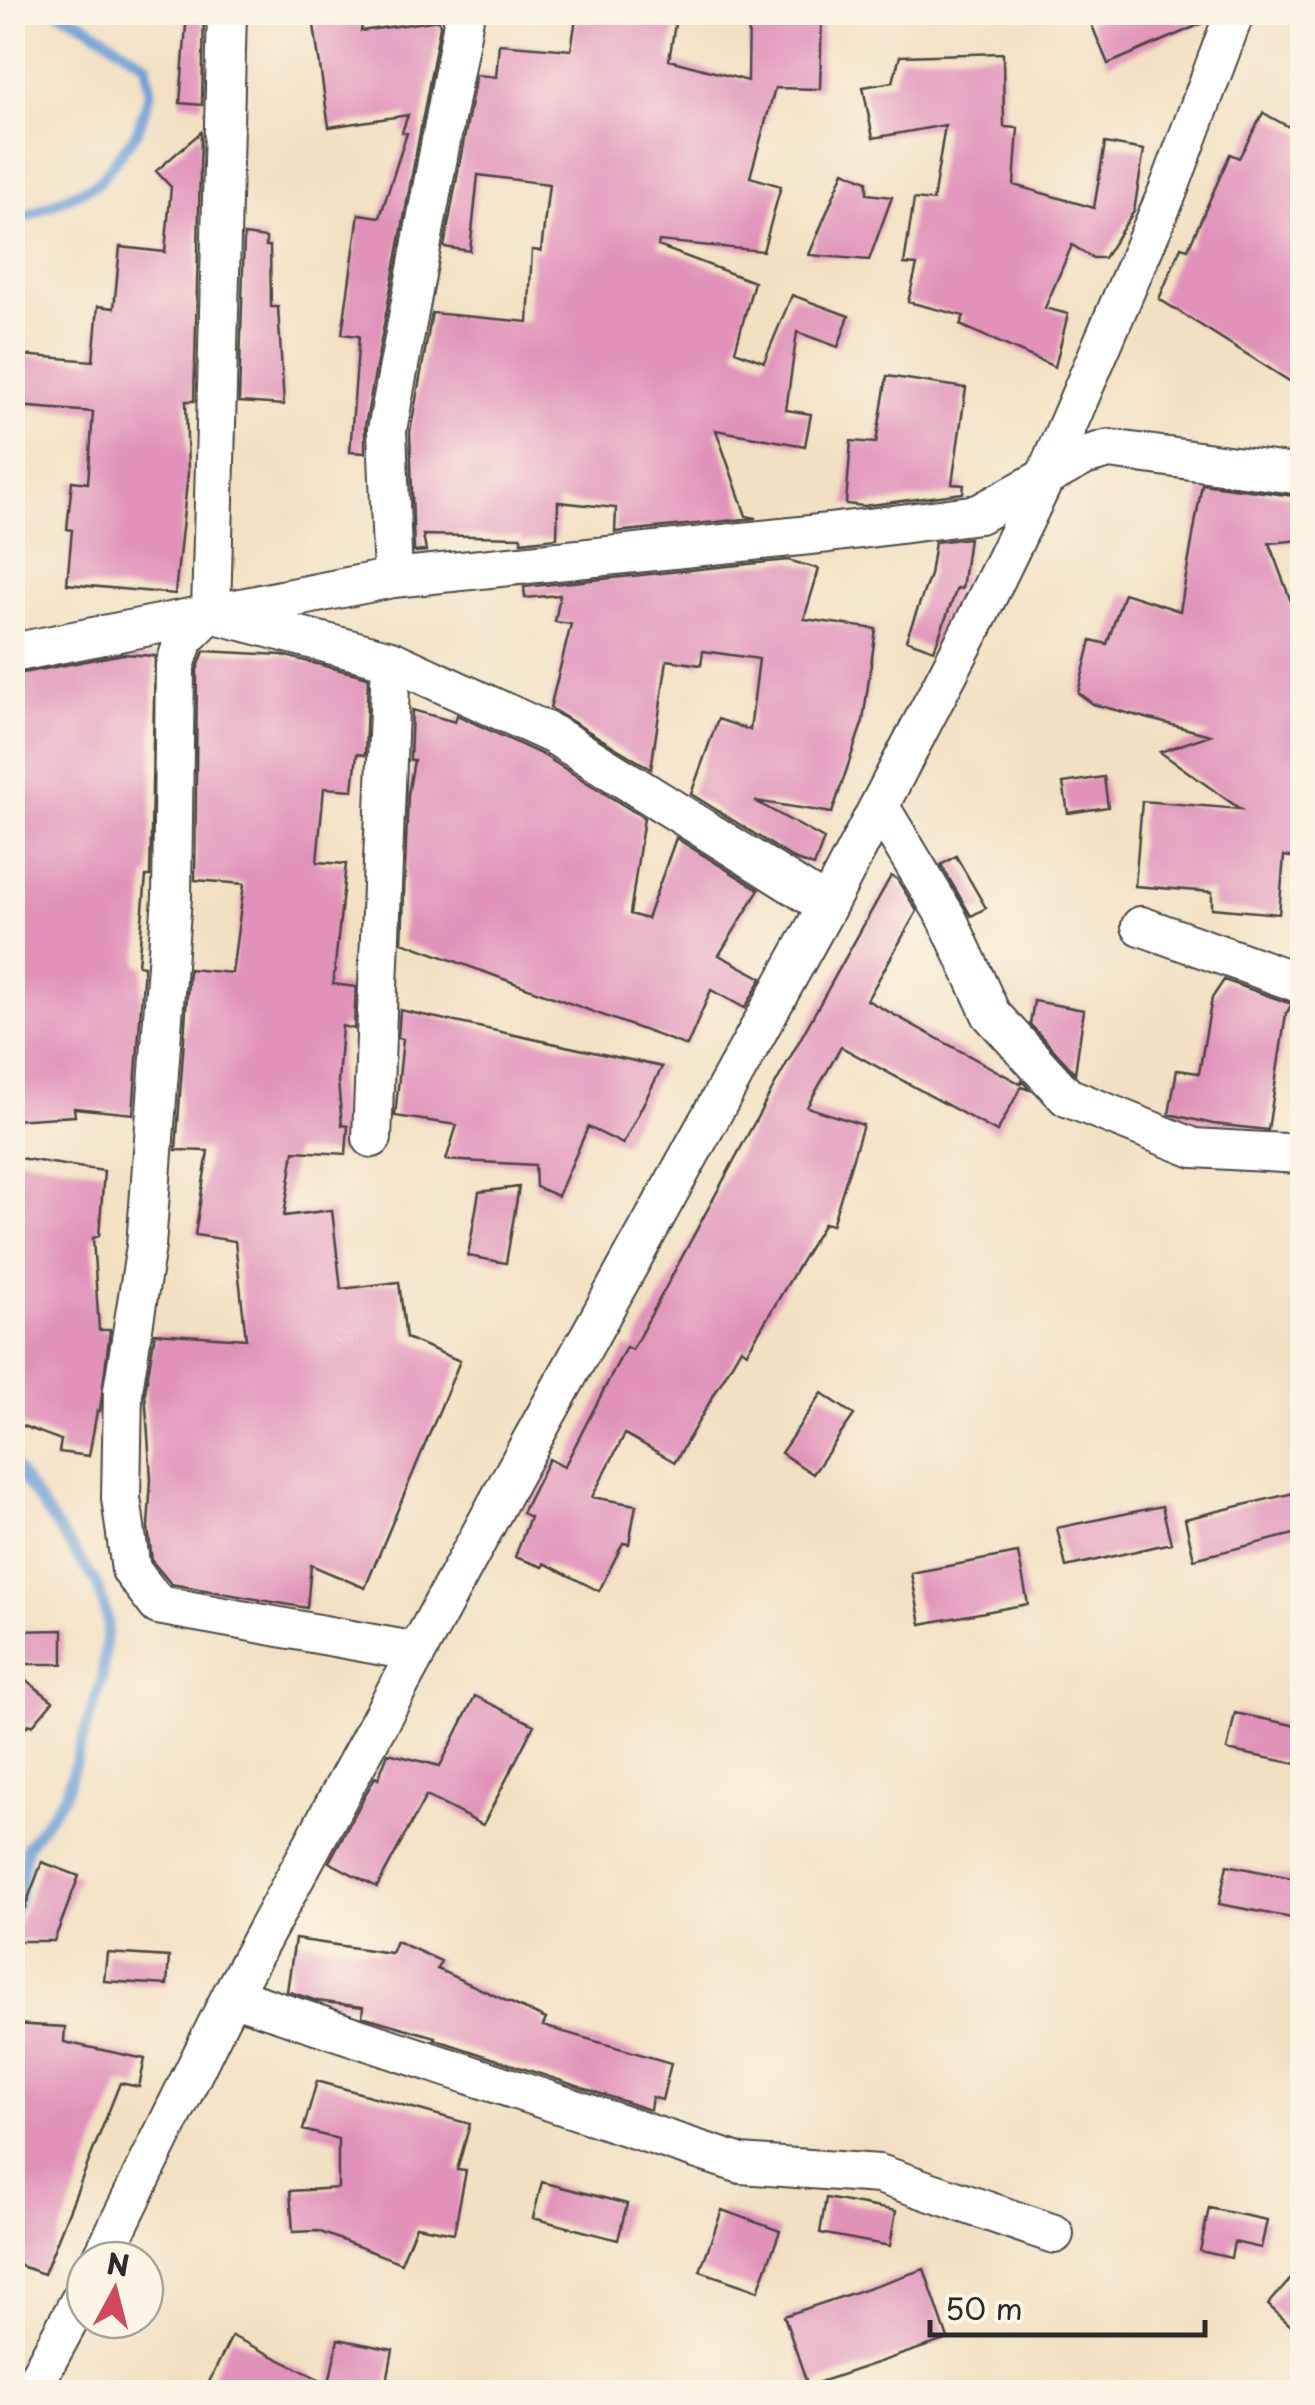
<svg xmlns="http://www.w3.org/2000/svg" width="1315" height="2405" font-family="'Playpen Sans',sans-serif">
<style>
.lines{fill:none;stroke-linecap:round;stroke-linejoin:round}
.stream{stroke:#6a9ed6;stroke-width:11}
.building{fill:#e092b9}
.minor-casing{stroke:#494642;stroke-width:42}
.minor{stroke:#fff;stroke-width:38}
</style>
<rect width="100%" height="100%" fill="#fcf5e5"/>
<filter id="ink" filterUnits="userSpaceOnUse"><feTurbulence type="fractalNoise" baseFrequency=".01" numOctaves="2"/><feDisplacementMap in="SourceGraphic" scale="20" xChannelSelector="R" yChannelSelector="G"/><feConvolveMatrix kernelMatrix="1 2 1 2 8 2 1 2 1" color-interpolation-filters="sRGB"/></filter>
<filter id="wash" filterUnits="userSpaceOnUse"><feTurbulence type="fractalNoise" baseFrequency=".0048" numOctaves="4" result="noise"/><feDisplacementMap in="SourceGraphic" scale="40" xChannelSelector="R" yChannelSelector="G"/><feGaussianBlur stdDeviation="2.25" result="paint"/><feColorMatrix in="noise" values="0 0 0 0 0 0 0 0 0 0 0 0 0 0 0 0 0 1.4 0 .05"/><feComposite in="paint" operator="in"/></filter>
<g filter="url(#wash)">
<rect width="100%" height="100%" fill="#f2e0c2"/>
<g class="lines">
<path class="stream" d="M12,223l86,-40 39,-51 13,-39 -4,-29 -65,-42 -22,-10
M12,1463l85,121 11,37 -6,58 -37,116 -38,51 -10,59 -5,5"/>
</g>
<g id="blocks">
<path class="building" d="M187,12h17l-2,93 -22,-2z
M312,12h52l-3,19 78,-11 1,6 -75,400v27l-15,-1 9,-116 -17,-2 17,-120 21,3 27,-84 -5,-1 6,-17 -79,12z
M577,12h100l-8,48 79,21 1,-69h73l-2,77 -45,-1 -25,89 31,9 -18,65 -104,-10 -1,5 96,36 -19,69 29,11 28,-67 57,21 -11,31 -41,-15 -11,78 25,4 -6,32 -89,-16 30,86 10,2 -141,14 1,-24 -58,-6 -1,36 -36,4v-5l-98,-2 3,16 -12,1 -4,-120 22,-119 96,9 4,-72 9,1 8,-67 -71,-9 -8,76 -26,-4 32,-172 20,2 3,-33 72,6z
M1111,12h100l-3,9 -100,43 -18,-43z
M1003,53l1,74 14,1 -4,57 80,23 11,-65 39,7 -10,61 -30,47h-11l-21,-13 -27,63 23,6 -13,53 -95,-42 4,-9 -56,-14 9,-37 -13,-1 10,-65 19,2 12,-76 -72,13 -10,-51 30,-5 7,-26z
M1263,113l39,21v255l-143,-90 22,-52 7,2 42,-95 9,4z
M201,132l-7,269h-8l2,72 -13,121 -108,-10 5,-54 -5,-1 5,-48 16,2 5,-71 -76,-6 5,-51 71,6 5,-55 16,2 6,-61 45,5 6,-65 -15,-16z
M844,171l23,10v13l25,3 -23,63 -60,-5z
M244,235l22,3v8h4l1,61h7l6,98 -45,-3z
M887,376l79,12 -14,96 12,1 -1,8 -100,13 -17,-2 5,-63 25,2z
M1202,484l100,13v43l-33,3 23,61 10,-3v258l-18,-3 -5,58 -67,-6v-16l-77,-6 7,-85 98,8 -80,-57 50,-17 -117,-31 -15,-11 13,-53 16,4 17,-51 56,18z
M969,538l-7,51 -5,-1 -23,62 -28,-10 24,-65 5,-33z
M788,560l31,9 -15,50 72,10 -13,92 -31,92 -77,-12 69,38 -10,27 -18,-6 -105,-66 27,-75 32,11 9,-71 -56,-8 -2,14 -34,-5 -16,109 -101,-61 21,-84 -16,-2 5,-27 -35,3 -1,-11z
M204,651l78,4 86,22 -3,78 -8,-1 -4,36 -29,-2 -7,74 29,2 -13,120 23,3 -2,42 -12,-3 -4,56 4,43 6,1 -2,28 -52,-3 -10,65 48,-6 9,79 58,-7 7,56 54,23 -95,227 -54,-23 -4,43 -136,-24 -19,-23 -4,-34 3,-48 -6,-87 10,-59 91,6 -11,-98 -40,-6 13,-84 -32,-1 13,-181 43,4 12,-89 -49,-4 2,-210z
M123,654l32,2 -5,220h-4l-8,89 6,1 -11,148 -59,-6 1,8 -63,4v-445z
M412,710l43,12 2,-7 86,40 101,63 -14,96 17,5 29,-81 83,52 -40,65 43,23 -17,30 -34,-18 -24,56 -285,-104 6,-147 6,-35h-4z
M1104,777l4,30 -40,6 -5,-30z
M956,856l30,52 -15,8 -30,-51z
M891,876l6,3 20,32 -50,89 154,84 1,-3 8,9 -9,-3 -24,45 -156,-85 -34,60 56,18 -31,100 -8,-2 -77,129 -6,-4 -66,114 -50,-28 -33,63 44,8 -7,39 -6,-1 -24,48 -55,-28 -1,4 -28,-10 15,-40 -8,-4 27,-54 15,8 62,-120 6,3 135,-251z
M1224,980l68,24 -6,10 -18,116 -55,-6 -44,-10 8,-44 22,3 13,-75z
M1034,1001l50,9 -9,63 -45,-49z
M400,1010l262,57 -39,77 -35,-17 -30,69 -22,-9 -1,-22 -89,-5 11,-35 -62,-9 8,-77 -5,-1z
M12,1157l92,14 -5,65 -6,2 6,92h11l-10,81h-3l-8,45 -30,-4 2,-12 -49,-18z
M519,1187l-13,76 -38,-7 11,-64z
M822,1393l32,22 -41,59 -32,-21z
M1302,1491v41l-108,27 -9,-40z
M1162,1506l9,37 -105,24 -9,-39z
M1018,1553l10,51 -107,20 -10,-51z
M63,1630v34h-51v-33z
M12,1669l41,32 -21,25 -3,-2 -17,17z
M475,1696l59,29 -51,100 -57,-29 -49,91 -48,-25 46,-85 3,2 10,-26 52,13z
M1235,1713l67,14v38l-75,-15z
M42,1862l37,14 -25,65h-42z
M1227,1865l75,15v40l-83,-16z
M295,1939l96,14 5,-12 45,20 -4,8 109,50 -3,7 128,37 -9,37 -10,-3 -2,13 -216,-71 1,-2 -73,-21 1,-9 -46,-6 -30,-10z
M107,1953l62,4 -2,28 -63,-4z
M12,2024l53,3 -1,15 81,17 -6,28 -19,-4 -76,191 -32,-11z
M317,2081l153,43 -13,46 9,1 -12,62 -38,-7 -15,37 -83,-32 -25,1 -3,-41 48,-3v-49l-35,-9z
M542,2182l85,22 -9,36 -85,-22z
M826,2198l70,13 -6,35 -70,-13z
M1209,2208l58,12 -6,28 -27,-6 -3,16 -31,-7z
M722,2210l58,21 -22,60 -58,-20z
M1302,2266v70l-34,-31z
M924,2269l24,70 -140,47 -24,-70z
M232,2336l97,48 9,-45 55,11 -8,42h-181z"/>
</g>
</g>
<g filter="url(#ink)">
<use href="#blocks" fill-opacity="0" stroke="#494642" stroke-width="2.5"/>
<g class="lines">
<defs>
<path id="minor" d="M227,12l-16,600 -27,27 -9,27 -3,231 -26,349 -23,144 -2,108 10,72 27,35 259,47
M393,578l-6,-148 78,-418
M223,616l168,44 163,75 273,171
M12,653l381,-75 436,-45 150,-19 105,-58 25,-7 193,26
M880,807l67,111 44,96 76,83 127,51 108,6
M1141,926l161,58
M372,1138l19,-478
M231,1996l510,168 138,10 175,60
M101,2260l130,-264 279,-516 317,-574 150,-288 67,-138 124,-289 67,-179
M30,2392l55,-101"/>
</defs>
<use href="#minor" class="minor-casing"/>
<use href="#minor" class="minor"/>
</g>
</g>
<rect width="1315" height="2405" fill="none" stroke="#fcf5e5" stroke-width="50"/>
<g transform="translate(115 2290) rotate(7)"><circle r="48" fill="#fcf5e5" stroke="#a8a49b" stroke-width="2.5"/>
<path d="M0-8L18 38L0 25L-18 38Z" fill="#d1495b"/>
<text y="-15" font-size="28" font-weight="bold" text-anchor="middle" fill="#2b2b2b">N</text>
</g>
<path d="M930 2320v15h275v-15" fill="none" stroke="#2b2b2b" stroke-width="5"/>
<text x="945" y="2320" font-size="30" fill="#2b2b2b" stroke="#fcf5e5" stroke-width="8" paint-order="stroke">50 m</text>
</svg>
